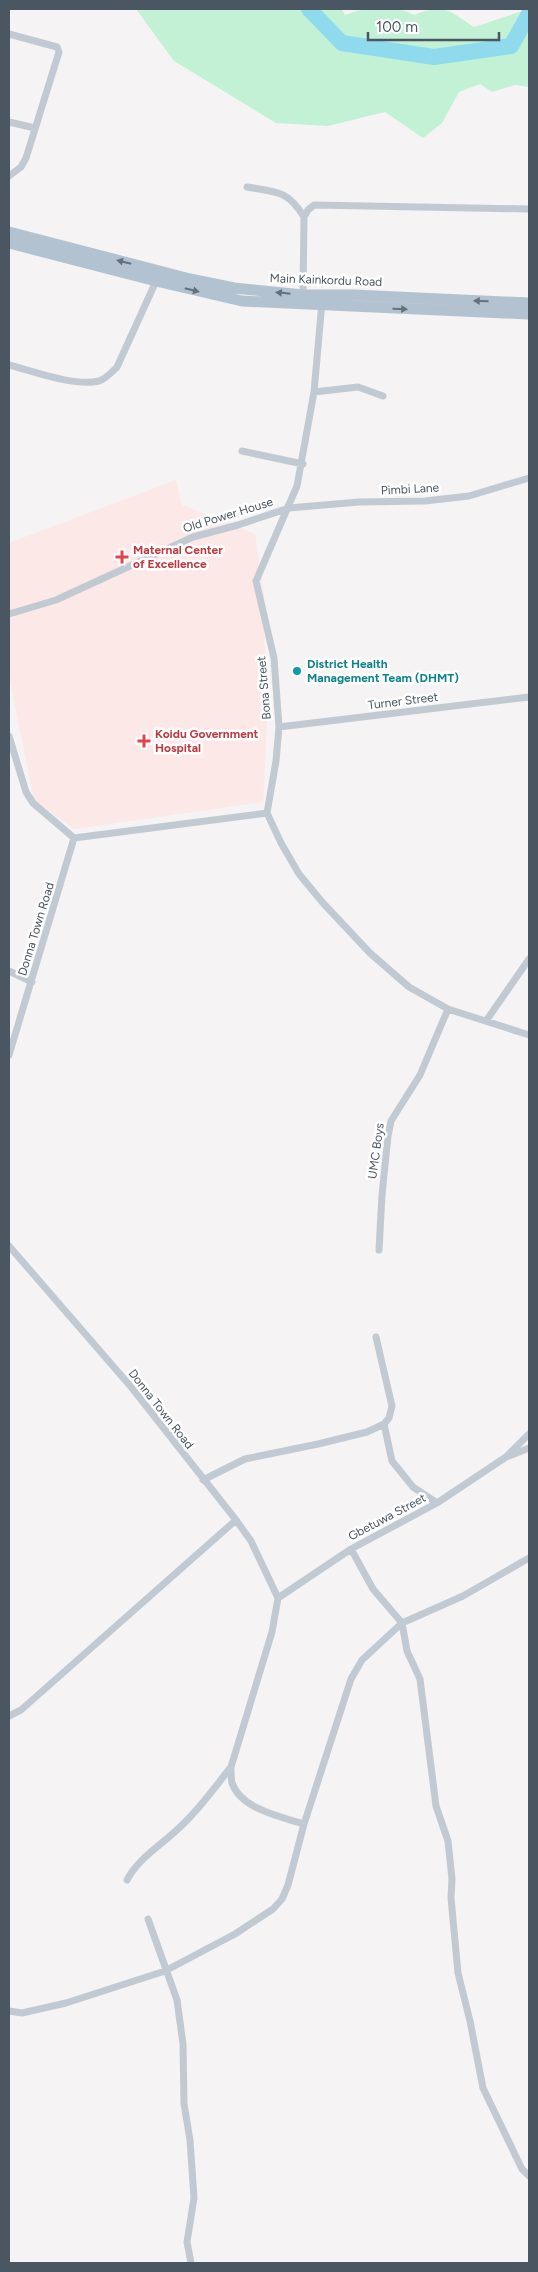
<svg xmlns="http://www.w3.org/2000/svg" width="538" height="2272" font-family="Figtree,sans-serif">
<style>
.medical{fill:#fce8e6}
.green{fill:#c3f1d5}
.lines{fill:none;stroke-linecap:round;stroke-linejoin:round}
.river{stroke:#90daee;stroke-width:16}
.minor{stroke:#c1cad2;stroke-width:7}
.primary{stroke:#b3c2d1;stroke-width:11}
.oneway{fill:#64717d}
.health-dot{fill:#e0444e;stroke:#fff;stroke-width:2}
.culture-dot{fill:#0f9aa8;stroke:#fff;stroke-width:2}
.labels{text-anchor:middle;stroke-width:5;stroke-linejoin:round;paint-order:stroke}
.street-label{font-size:12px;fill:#4a5661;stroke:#fff}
.health-label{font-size:12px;font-weight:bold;fill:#be3a42;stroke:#fff;text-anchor:start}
.culture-label{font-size:12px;font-weight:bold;fill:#0d838f;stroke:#fff;text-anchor:start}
</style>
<rect width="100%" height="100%" fill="#f5f3f3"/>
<path class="medical" d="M176,480l6,25 73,29 11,75 -2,33 5,39 -6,121 -189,27 -40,-29 -25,-124v-133z"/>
<path class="green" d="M136,9h206l3,6c21,-8 49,-11 69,0 31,-12 34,-5 60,12l55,-18v78l-14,-2 -23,7 -12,-8 -21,8 -17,31 -19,15 -38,-26 -57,14 -52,-3 -102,-62z"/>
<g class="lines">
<path class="river" d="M309,9l33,34 92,14 77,-11 18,-32"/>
<path class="minor" d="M9,34l48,13 2,5 -33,106 -5,9 -12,9
M9,122l26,6
M247,187c29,5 41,3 57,30
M303,295l1,-78 4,-7 6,-5 215,4
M322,302l-8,90 -17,94 -41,95 18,77 5,69 -3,34 -9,52 14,30 18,31 24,29 47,50 39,34 39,22 81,26
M9,365c24,6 65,22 90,16 7,-2 13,-9 18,-14l40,-88
M314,392l44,-5 25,9
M242,451l61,13
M9,614l47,-14 137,-63 45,-12 51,-17 70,-6 66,-1 44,-5 60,-18
M279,727l250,-30
M9,736l17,56 7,11 41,35
M74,838l193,-25
M9,971l23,11
M486,1021l43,-62
M9,1055l65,-217
M9,1246l123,142 104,132 15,21 27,57
M379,1250l3,-55 6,-59 3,-15 29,-46 28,-66
M384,1424l8,37 21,26 24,16
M509,1456l20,-8
M203,1480l42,-21 73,-15 49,-12 17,-8 5,-6 3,-12 -16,-69
M351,1549l22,40 29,34 5,28 13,28 16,127 12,35 4,38 -1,19 7,75 12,48 13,67 39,81 7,7
M278,1598l73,-49 86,-46 69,-46 23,-23
M278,1598l-6,34 -41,135c0,5 0,11 1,16 9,26 49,34 72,41
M9,1716l12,-6 215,-190
M127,1880c10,-19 27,-30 43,-44 24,-20 42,-45 61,-69
M148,1919l29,81 6,44 1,60 6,36 4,58 -7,44 4,21
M9,2011l13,2 44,-10 99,-32 70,-37 38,-25 9,-10 6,-14 16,-61 36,-111 11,-34 11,-19 40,-37 61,-27 66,-38"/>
<path class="primary" d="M9,232l181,47 44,9 69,7h51l175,8
M9,243l147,38 86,20 287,13"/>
</g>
<defs><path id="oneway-solid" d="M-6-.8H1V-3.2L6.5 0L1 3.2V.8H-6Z" transform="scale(1.25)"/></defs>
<g class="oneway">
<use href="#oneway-solid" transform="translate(124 262) rotate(-166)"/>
<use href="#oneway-solid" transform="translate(192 290) rotate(14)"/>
<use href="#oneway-solid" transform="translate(283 293) rotate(-174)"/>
<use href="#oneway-solid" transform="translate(481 301) rotate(-178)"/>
<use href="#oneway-solid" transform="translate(400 309) rotate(2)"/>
</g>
<g class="health-dot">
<path d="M119.5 549.5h5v5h5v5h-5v5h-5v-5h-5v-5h5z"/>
<path d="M141.5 733.5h5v5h5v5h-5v5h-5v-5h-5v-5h5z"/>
</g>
<circle class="culture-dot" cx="297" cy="671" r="5"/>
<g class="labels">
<g class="street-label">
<text transform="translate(326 280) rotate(2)" y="4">Main Kainkordu Road</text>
<text transform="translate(410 489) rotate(-3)" y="4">Pimbi Lane</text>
<text transform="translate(228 515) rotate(-17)" y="4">Old Power House</text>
<text transform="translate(264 688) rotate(-95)" y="4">Bona Street</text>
<text transform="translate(403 701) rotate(-7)" y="4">Turner Street</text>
<text transform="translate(36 929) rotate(-73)" y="4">Donna Town Road</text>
<text transform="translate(376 1151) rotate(-82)" y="4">UMC Boys</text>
<text transform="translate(161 1409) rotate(52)" y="4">Donna Town Road</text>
<text transform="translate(387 1517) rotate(-28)" y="4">Gbetuwa Street</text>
</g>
<g class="health-label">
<text x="133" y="554">Maternal Center<tspan x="133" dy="14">of Excellence</tspan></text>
<text x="155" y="738">Koidu Government<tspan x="155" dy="14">Hospital</tspan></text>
</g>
<g class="culture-label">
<text x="307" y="668">District Health<tspan x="307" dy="14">Management Team (DHMT)</tspan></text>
</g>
</g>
<rect width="538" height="2272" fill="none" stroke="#4a5661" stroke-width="20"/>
<path d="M368 32v8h131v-8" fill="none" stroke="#4a5661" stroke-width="2.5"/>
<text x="376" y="32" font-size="15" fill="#4a5661" stroke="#ffffff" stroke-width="4" paint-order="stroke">100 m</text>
</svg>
